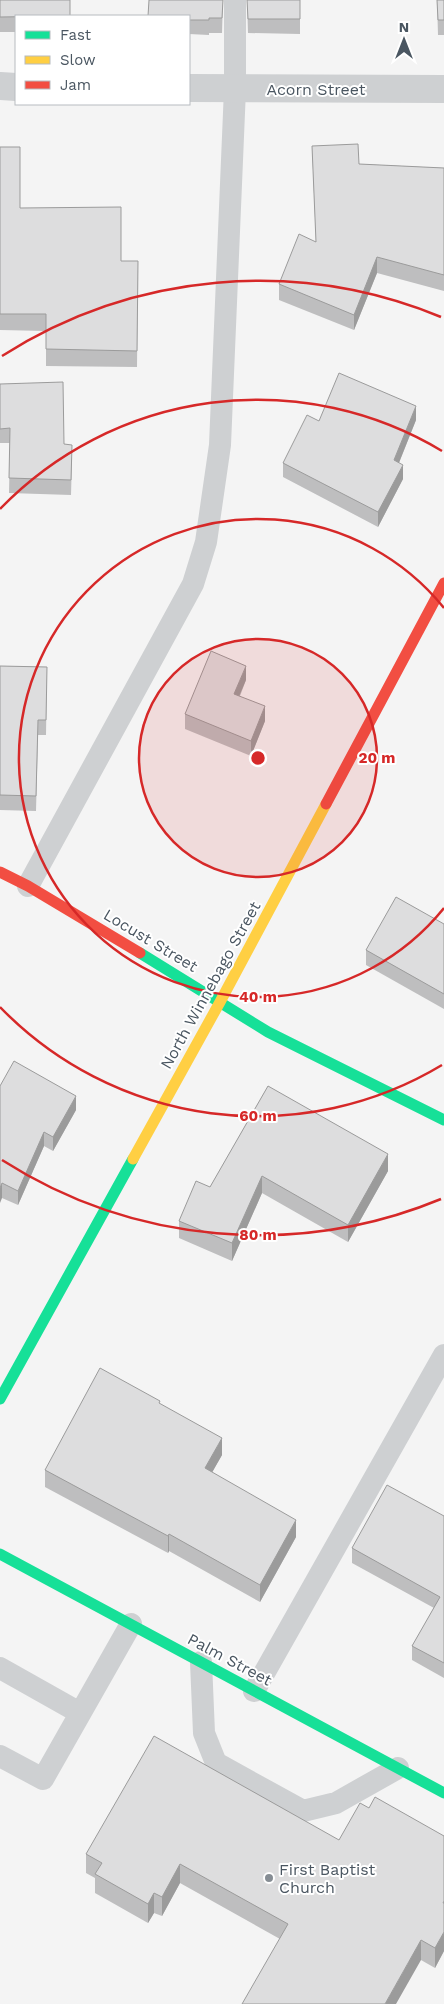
<svg xmlns="http://www.w3.org/2000/svg" width="444" height="2004" font-family="'Work Sans',sans-serif">
<style>
.lines{fill:none;stroke-linecap:round;stroke-linejoin:round}
.lane{stroke:#ced0d2;stroke-width:22}
.street{stroke:#ced0d2;stroke-width:28}
.fast{stroke:#16e098;stroke-width:11}
.slow{stroke:#ffcf43;stroke-width:11}
.jam{stroke:#f24e42;stroke-width:11}
.wall{fill:#bebebf}
.shaded-wall{fill:#9b9b9b}
.building{fill:#ddddde;stroke:#9b9b9b}
.ring{fill:none;stroke:#d62828;stroke-width:2.5}
.poi-dot{fill:#868d94;stroke:#fff;stroke-width:2}
.labels{text-anchor:middle;stroke-width:4;stroke-linejoin:round;paint-order:stroke}
.street-label{font-size:16px;fill:#4a5661;stroke:#fff}
.poi-label{font-size:16px;fill:#4a5661;stroke:#fff;text-anchor:start}
.centre{fill:#d62828;stroke:#fff;stroke-width:2.5}
.ring-label{font-size:15px;text-anchor:middle;font-weight:bold;fill:#d62828;stroke:#fff;stroke-width:4;stroke-linejoin:round;paint-order:stroke}
</style>
<rect width="100%" height="100%" fill="#f4f4f4"/>
<g class="lines">
<path class="lane" d="M28,886l165,-302 13,-42 14,-97 15,-356v-89
M201,1662l3,71 12,30 87,48 33,-8 62,-35
M0,1668l80,45
M254,1691l190,-336
M0,1756l43,23 88,-155"/>
<path class="street" d="M0,86l16,1
M189,88l255,1"/>
<path class="fast" d="M140,953l128,79 176,88
M0,1399l133,-240
M0,1554l444,239"/>
<path class="slow" d="M133,1159l87,-157 106,-198"/>
<path class="jam" d="M326,804l118,-221
M0,872l28,14 112,67"/>
</g>
<path class="wall" d="M0,0l16,16v16h-16z
M223,0l-1,33h-13v2l-20,-1v-18z
M247,0h53v34l-52,-1z
M437,0h7v35h-6z
M312,146l47,18 85,4v123l-67,-18 -23,57 -75,-30v-16l37,-43z
M0,147l20,61 101,53h17l-1,106 -91,-1v-35l-46,-1z
M0,384l64,60 8,15 -1,36 -62,-2 1,-50h-10z
M416,420l-17,43 4,16 -25,48 -95,-50v-14l36,-42z
M0,666l47,1 -1,68h-8l-2,76 -36,-1z
M246,680l-6,16 25,25 -14,35 -66,-27v-15z
M444,924v85l-78,-44v-15z
M0,1086l76,24 -23,41 -9,-5 -26,59 -16,-7z
M268,1086l120,85 -40,71 -86,-49 -30,68 -53,-23v-17l31,-34z
M160,1404l62,51 -10,17 84,65 -36,65 -91,-51 -1,2 -123,-66v-17z
M444,1516v162l-32,-18v-14l22,-38 -82,-45v-15z
M369,1808l75,28v115l-9,17 -14,-8 -141,-21 -100,-56 -18,33 -8,-3 -6,10 -53,-30v-15l-9,-5v-19l253,-14z"/>
<path class="shaded-wall" d="M377,257v16l-23,57v-15z
M416,406v14l-22,55v-15z
M403,465v14l-25,48v-15z
M246,666v14l-12,28v-14z
M265,706v15l-14,35v-15z
M76,1096v14l-23,41v-14z
M44,1132v14l-26,59v-14z
M388,1154v17l-40,71v-17z
M262,1176v17l-30,68v-18z
M2,1183v15l-2,5v-15z
M222,1438v17l-17,30v-17z
M296,1520v17l-36,65v-17z
M169,1534v17l-1,2v-17z
M180,1864v19l-18,33v-19z
M154,1893v20l-6,10v-19z
M444,1932v19l-9,17v-20z
M421,1940v20l-25,44h-11z"/>
<path class="building" d="M0,0h70v16l-70,1z
M149,0h74l-1,18h-13v2h-20v-4h-41z
M247,0h53v19h-52z
M437,0h7v20h-6z
M358,144l1,20 85,4v107l-67,-18 -23,58 -75,-31 20,-50 17,8 -4,-96z
M0,147h20v61l101,-1v54h17l-1,90 -91,-2v-35h-46z
M339,373l77,33 -22,54 9,5 -25,47 -95,-49 24,-48 12,6z
M63,382l1,62 8,1 -1,35 -62,-2 1,-50 -10,1v-45z
M211,651l35,15 -12,28 31,12 -14,35 -66,-27z
M0,666l47,1 -1,53h-8l-2,76 -36,-1z
M396,897l48,27v70l-78,-44z
M14,1061l62,35 -23,41 -9,-5 -26,59 -16,-8 -2,5v-102z
M268,1086l120,68 -40,71 -86,-49 -30,67 -53,-22 17,-40 14,6z
M100,1368l60,33 -1,2 63,35 -17,30 91,52 -36,65 -91,-51 -1,2 -123,-66z
M387,1485l57,31v147l-32,-17 28,-49 -88,-49z
M154,1736l185,104 21,-37 9,5 6,-11 69,39v65l-1,2h1v29l-9,16 -14,-8 -36,64h-143l46,-80 -108,-60 -18,33 -8,-4 -6,11 -53,-30 7,-11 -16,-9z"/>
<circle cx="258" cy="758" r="119" fill="#d62828" fill-opacity=".12"/>
<g class="ring">
<circle cx="258" cy="758" r="119"/>
<path d="M444 908A239 239 0 1 1 444 608"/>
<path d="M442 1065A358 358 0 0 1 0 1007M0 509A358 358 0 0 1 442 451"/>
<path d="M441 1199A477 477 0 0 1 2 1160M2 356A477 477 0 0 1 441 317"/>
</g>
<circle class="poi-dot" cx="269" cy="1878" r="5"/>
<g class="labels">
<g class="street-label">
<text x="316" y="95">Acorn Street</text>
<text transform="translate(151 940) rotate(31)" y="6">Locust Street</text>
<text transform="translate(210 985) rotate(-61)" y="6">North Winnebago Street</text>
<text transform="translate(230 1659) rotate(28)" y="6">Palm Street</text>
</g>
<g class="poi-label">
<text x="279" y="1875">First Baptist<tspan x="279" dy="18">Church</tspan></text>
</g>
</g>
<circle cx="258" cy="758" r="8" class="centre"/>
<g class="ring-label">
<text x="377" y="763">20 m</text>
<text x="258" y="1002">40 m</text>
<text x="258" y="1121">60 m</text>
<text x="258" y="1240">80 m</text>
</g>
<rect x="15" y="15" width="175" height="90" fill="#ffffff" stroke="#b7bbc0"/>
<rect x="25" y="31" width="25" height="8" fill="#16e098" stroke="#b7bbc0"/>
<text x="60" y="40" font-size="15" fill="#4a5661">Fast</text>
<rect x="25" y="56" width="25" height="8" fill="#ffcf43" stroke="#b7bbc0"/>
<text x="60" y="65" font-size="15" fill="#4a5661">Slow</text>
<rect x="25" y="81" width="25" height="8" fill="#f24e42" stroke="#b7bbc0"/>
<text x="60" y="90" font-size="15" fill="#4a5661">Jam</text>
<g transform="translate(404 40)" stroke="#ffffff" stroke-width="4" paint-order="stroke">
<path d="M0-4L9 19L0 12L-9 19Z" fill="#4a5661"/>
<text y="-8" font-size="14" font-weight="bold" text-anchor="middle" fill="#4a5661">N</text>
</g>
</svg>
